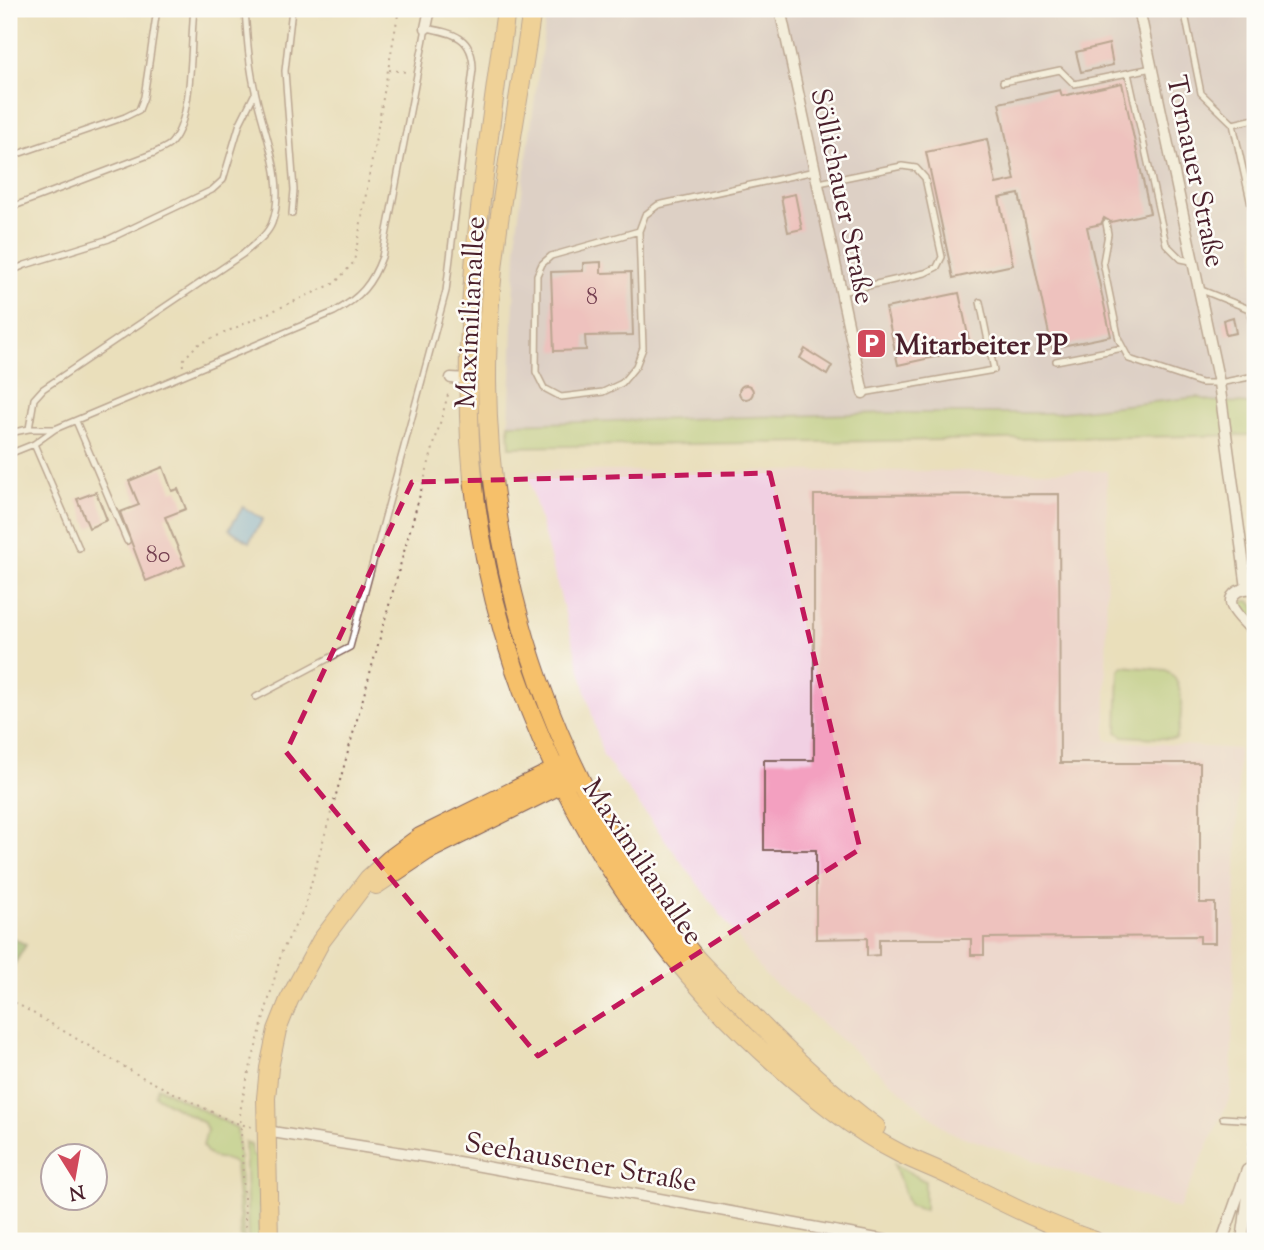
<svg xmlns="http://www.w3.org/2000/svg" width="1264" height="1250" font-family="'Sorts Mill Goudy',serif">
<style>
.built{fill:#f1d0e3}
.industrial{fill:#cebed1}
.green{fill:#a7c972;stroke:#78744e;stroke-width:2}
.forest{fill:#85ad64;stroke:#686648;stroke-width:2}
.water{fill:#79b7ec;stroke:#626b8c;stroke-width:2}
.building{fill:#f3a0c0}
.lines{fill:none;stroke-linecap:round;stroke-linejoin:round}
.service-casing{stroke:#82625d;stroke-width:8}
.minor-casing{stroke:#82625d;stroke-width:13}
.primary-casing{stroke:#82625d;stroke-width:20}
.path{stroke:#82625d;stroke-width:2;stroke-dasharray:2 5;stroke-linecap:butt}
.service{stroke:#fff;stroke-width:5}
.minor{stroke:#fff;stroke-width:10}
.primary{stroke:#f6c06b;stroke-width:18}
.marked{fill:none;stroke:#c2185b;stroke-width:5;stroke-dasharray:14 9;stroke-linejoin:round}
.labels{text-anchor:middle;stroke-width:5;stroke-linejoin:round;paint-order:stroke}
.number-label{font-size:24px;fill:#743f50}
.street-label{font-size:28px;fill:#4a1f2b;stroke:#fdfcf7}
.poi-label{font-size:28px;font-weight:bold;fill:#4a1f2b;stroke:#fdfcf7;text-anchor:start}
</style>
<rect width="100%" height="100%" fill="#fdfcf7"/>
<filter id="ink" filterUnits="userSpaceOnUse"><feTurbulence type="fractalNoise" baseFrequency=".0143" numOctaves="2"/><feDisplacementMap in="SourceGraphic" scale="14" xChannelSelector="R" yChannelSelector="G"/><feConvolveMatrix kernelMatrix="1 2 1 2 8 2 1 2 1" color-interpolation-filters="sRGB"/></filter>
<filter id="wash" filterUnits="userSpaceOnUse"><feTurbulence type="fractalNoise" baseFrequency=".00686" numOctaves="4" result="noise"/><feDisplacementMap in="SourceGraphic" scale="28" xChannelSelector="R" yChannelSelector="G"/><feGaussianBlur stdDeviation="1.57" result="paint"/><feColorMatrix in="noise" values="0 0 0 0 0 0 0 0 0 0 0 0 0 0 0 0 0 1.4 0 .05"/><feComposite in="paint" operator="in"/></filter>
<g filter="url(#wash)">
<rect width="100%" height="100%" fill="#eadfbb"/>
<path class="built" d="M527,471h580l-1,269 133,9 -8,346 -52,114 -230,-77 -184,-157 -162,-219z"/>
<path class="industrial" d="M547,9h708v397l-8,-3h-36l-13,-6 -144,16h-167l-378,11 8,-195z"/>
<path class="green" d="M1198,397c20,9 38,2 57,9v29l-745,12 -1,-23 378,-11h167z
M1245,601h5l5,7v10l-4,3 -9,-9 -2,-5z
M1123,666l43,4c21,12 16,50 10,69l-53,-3 -6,-4 2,-62z
M158,1087l79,41 7,113h-3l-6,-77c-13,-10 -23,0 -32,-18l4,-16 -3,-7 -49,-27z
M245,1142l6,2 1,12h5l4,85h-13z
M894,1164l31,17v29l-16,-4z"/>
<path class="forest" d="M9,935l17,10 -17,28z"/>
<path class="water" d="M243,507l20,12 -14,23 -20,-13z"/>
<g id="blocks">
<path class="building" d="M1109,44l4,21 -32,7 -5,-20z
M1122,83l28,130 -39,9 -7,-4 -3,6 -14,3 24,109 -59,12 -33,-154 -20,4 14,67 -60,13 -27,-126 61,-13 9,45 19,-4 -16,-77 61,-13 2,6z
M795,194l7,35 -14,3 -7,-35z
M601,262v11l30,-1 2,63 -48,1 1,14 -32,1 -3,-79 32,-1v-8z
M959,293l12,56 -73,16 -12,-57z
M1233,317l3,16 -10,2 -3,-15z
M805,349l27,17 -5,9 -27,-17z
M739 392a7 7 0 1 1 14 0a7 7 0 1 1-14 0Z
M163,467l9,24 6,-2 8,20 -21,8 20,48 -39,16 -26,-69 19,-7 -10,-24z
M96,492l11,28 -18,8 -12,-29z
M1059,494l1,269h140v140h15v40h-15v-7l-216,2v17h-13v-16h-92v16l-12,1v-18l-51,1v-89h-52v-90h50v-265z"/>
</g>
</g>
<g filter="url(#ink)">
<use href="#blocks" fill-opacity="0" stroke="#82625d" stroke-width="2"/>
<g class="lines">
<defs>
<path id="service" d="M1184,9l17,84 32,31 22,99
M764,12l13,-3
M1128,73l38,171 15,15 10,2
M1003,82l57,-12 14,14 78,-16
M1233,124l22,-5
M9,157l116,-40 14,-7 5,-13 13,-88
M819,183l83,-17 14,2 9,10 17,79 -5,10 -12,6 -84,19
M9,208l145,-55c5,-3 15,-6 18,-11 22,-26 18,-100 22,-133
M292,214l2,-24 -9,-119 7,-62
M1106,223l2,11 -5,28 16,78 10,19 72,24h18l36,-7
M639,231l-88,25 -9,8 -5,11 -1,97 8,16 17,9 42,-5 19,-9 14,-17 7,-18 -4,-117 6,-16 13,-10 157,-34
M9,272l16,-7 84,-26 103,-49 11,-10 17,-57 14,-28
M1199,289l50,20 6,29
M1056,361l67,-13
M863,393l131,-23 -14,-68
M76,421l51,120
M29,429l5,-30 9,-10 200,-135c10,-9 24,-18 29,-31 15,-40 -8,-89 -16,-128 -7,-28 -9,-57 -11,-86
M9,433l20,-4h26
M34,444l45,104
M9,454l25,-10 21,-15 279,-117c26,-14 38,-28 48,-55l44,-229c28,5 47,9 47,41l-27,222 -96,356 -94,50
M1223,1118l32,2"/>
<path id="minor" d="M780,9l83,384
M1139,9l80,374 28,205
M426,28l4,-19
M451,378l17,1
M1255,590c-6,-2 -11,-2 -17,1 -19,12 6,29 13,39 2,4 3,8 4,11
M266,1131l198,32 424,78
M1222,1241l25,-71
M1242,1241l13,-98"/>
<path id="primary" d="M506,9c-18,142 -44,287 -36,431 15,262 152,511 361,669 22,17 46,33 70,45 16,8 33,14 49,22 48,24 94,48 145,65
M532,9c-17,124 -46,247 -45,373 2,208 72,406 202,568 17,21 38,39 57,59 40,42 83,83 130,118
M376,885l51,-34 143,-71
M269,1241l-3,-143 3,-30 8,-38 12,-30 32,-59 47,-62 22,-20 30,-22 143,-71"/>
</defs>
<use href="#service" class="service-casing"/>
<use href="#minor" class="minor-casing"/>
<use href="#primary" class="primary-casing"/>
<path class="path" d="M399,9l-11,61 19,2
M183,366l-1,-5 15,-16 138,-62 19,-21 34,-192
M1249,869h6
M9,999l131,77 92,46 20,5
M246,1241l-6,-129 5,-25 37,-136 22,-42 145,-518"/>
<use href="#service" class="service"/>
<use href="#minor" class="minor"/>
<use href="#primary" class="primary"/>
</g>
</g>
<path d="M0 0H1264V1250H0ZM770,473l90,376 -322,207 -252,-304 126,-270z" fill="#eadfbb" fill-opacity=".55" fill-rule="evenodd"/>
<path class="marked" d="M770,473l90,376 -322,207 -252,-304 126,-270z"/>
<defs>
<symbol id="parking-square" viewBox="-11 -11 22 22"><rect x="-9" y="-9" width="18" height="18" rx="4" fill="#d1495b" stroke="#fdfcf7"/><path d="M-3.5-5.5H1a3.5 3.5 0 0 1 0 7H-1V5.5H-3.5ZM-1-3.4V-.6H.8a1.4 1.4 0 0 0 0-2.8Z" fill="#fff"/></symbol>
</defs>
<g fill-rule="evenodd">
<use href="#parking-square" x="854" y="326" width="35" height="35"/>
</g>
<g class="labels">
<g class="number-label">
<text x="592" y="304">8</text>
<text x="158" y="562">80</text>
</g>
<g class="street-label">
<text transform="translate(1197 171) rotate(78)" y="10">Tornauer Straße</text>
<text transform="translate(844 196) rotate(78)" y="10">Söllichauer Straße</text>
<text transform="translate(469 312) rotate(-87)" y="10">Maximilianallee</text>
<text transform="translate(644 861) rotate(56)" y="10">Maximilianallee</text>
<text transform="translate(581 1161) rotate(10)" y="10">Seehausener Straße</text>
</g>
<g class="poi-label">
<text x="895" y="354">Mitarbeiter PP</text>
</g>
</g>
<rect width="1264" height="1250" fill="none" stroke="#fdfcf7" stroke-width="35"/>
<g transform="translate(74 1177) rotate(169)"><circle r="33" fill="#fdfcf7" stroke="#b5a4a5" stroke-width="2"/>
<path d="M0-5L12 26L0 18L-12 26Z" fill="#d1495b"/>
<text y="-10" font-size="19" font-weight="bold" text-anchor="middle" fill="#4a1f2b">N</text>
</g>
</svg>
